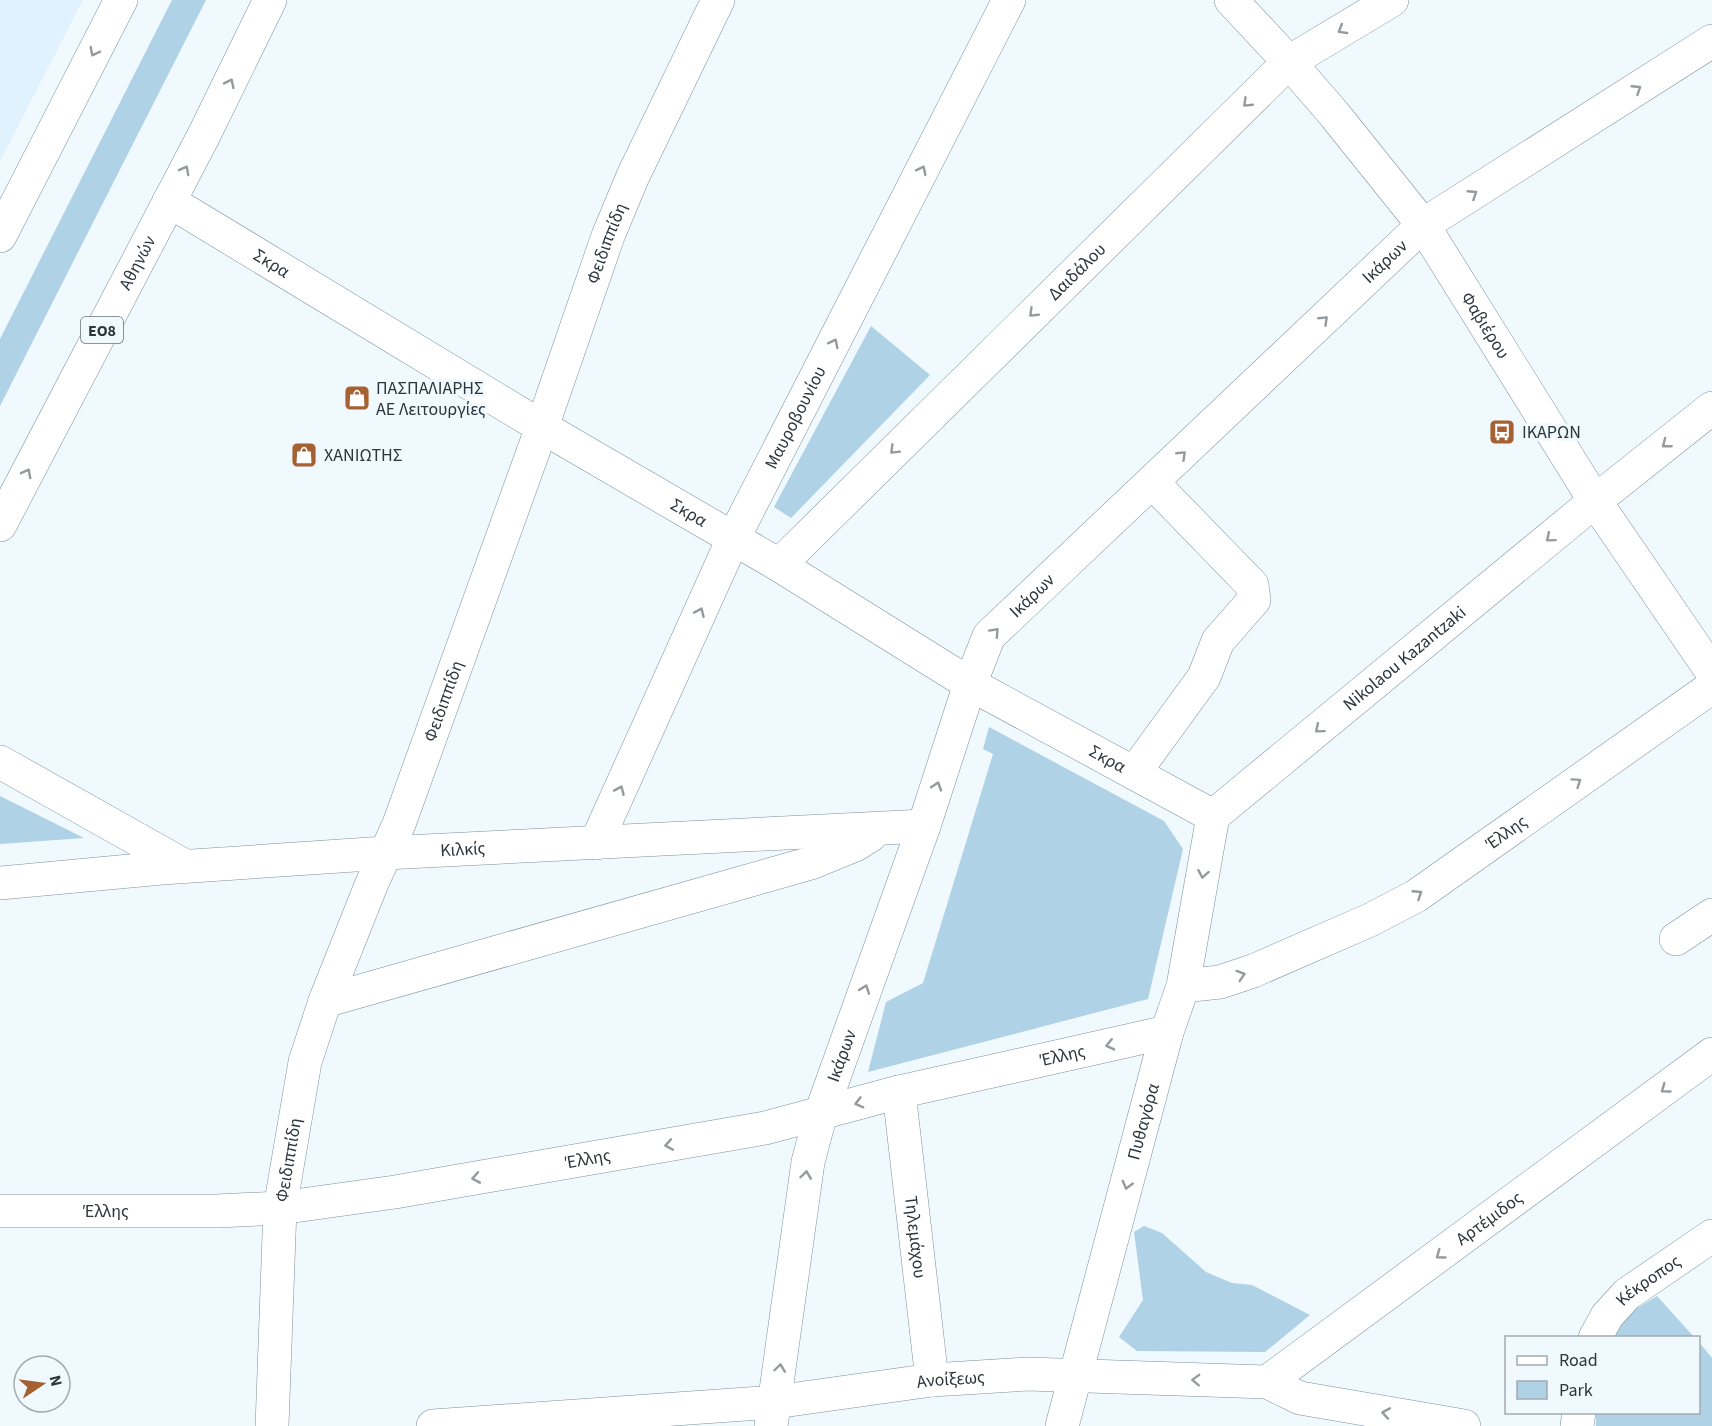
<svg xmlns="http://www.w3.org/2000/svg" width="1712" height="1426" font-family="'Source Sans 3',sans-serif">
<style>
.built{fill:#e0f2fd}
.green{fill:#afd2e6}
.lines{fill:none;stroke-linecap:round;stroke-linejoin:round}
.minor-casing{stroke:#7c919c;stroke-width:34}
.major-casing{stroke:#7c919c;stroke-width:34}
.highway-casing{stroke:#7c919c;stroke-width:34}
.minor{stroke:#fff;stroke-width:33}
.major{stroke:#fff;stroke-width:33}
.highway{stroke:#fff;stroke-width:33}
.oneway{stroke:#969a9d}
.labels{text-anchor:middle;stroke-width:6;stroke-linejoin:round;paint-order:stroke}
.shield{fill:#f0f9fe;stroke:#687076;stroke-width:1.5}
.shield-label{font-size:16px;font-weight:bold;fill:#2d363b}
.street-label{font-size:18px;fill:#2d363b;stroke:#f0f9fe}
.poi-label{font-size:18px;fill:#2d363b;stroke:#f0f9fe;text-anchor:start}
</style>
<rect width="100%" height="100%" fill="#f0f9fe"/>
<path class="built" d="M0,0h83l-83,161z"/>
<path class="green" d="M172,0h34l-206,406v-67z
M871,326l59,49 -139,143 -17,-11z
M989,727l175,94 19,28 -35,150 -280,73 18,-70 37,-19 70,-229 -10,-5z
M0,796l84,42 -84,6z
M1144,1226l18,7 44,39 26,11 20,2 58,30 -45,37 -128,-1 -18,-14 24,-37 -9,-68z
M1657,1296l37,41 -85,1 15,-22z
M1699,1342l13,16v68h-116v-13l102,-1z"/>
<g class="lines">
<defs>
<g id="minor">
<path id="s1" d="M169,201l373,226 237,138 191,119 243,132"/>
<path id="s2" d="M779,565l510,-503 103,-62"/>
<path d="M0,762l185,104"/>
<path d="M1134,773l70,-96 14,-36 36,-41 -2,-15 -99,-102"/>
<path id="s3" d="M1213,816l382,-315 117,-93"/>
<path id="s4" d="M596,843l137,-304 276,-539"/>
<path id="s5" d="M0,883l162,-15 223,-15 539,-27"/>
<path d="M1676,939l36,-24"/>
<path id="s6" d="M1183,986l37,-4 33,-11 117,-51 46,-24 296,-209"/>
<path d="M325,1001l486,-138 44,-18 16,-10"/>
<path id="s7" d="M899,1092l33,288"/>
<path id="s8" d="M0,1211h217l63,-3 115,-16 370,-64 134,-36 268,-60"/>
<path id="s9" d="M1595,1338l12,-22 20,-22 85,-58"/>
<path id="s10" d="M1267,1382l445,-328"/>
<path id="s11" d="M272,1426l8,-218 25,-146 20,-61 47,-118 27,-59 143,-397 66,-191 25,-60 85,-176"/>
<path id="s12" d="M433,1426l342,-24 157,-22 96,-6 239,8 33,16 164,28"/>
<path id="s13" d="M771,1426l37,-264 13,-49 103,-287 46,-142 19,-48 434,-411 289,-184"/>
<path id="s14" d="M1062,1426l105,-394 16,-46 30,-170"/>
<path d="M1577,1426l2,-14"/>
</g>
<g id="major">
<path id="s15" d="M1231,0l58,62 45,52 89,111 172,276 117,171"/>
</g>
<g id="highway">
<path d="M0,236l121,-236"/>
<path id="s16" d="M0,525l204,-390 66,-135"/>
</g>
</defs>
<use href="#minor" class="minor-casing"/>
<use href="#major" class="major-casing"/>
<use href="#highway" class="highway-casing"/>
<use href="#minor" class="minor"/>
<use href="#major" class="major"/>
<use href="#highway" class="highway"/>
</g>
<defs><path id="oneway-chevron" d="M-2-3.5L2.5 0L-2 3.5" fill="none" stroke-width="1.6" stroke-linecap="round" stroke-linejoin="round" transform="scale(1.5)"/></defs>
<g class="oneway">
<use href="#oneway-chevron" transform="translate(1342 30) rotate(149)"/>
<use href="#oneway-chevron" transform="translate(94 52) rotate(117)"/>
<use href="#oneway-chevron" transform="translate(230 83) rotate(-64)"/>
<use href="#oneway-chevron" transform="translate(1637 89) rotate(-33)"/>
<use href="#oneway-chevron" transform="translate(1247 103) rotate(136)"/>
<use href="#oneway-chevron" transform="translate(185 170) rotate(-62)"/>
<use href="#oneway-chevron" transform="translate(922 170) rotate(-63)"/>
<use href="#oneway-chevron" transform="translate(1473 194) rotate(-33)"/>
<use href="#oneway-chevron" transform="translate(1033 313) rotate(136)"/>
<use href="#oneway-chevron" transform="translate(1324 320) rotate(-44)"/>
<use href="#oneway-chevron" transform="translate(834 343) rotate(-63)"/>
<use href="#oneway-chevron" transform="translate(1666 444) rotate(142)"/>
<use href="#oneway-chevron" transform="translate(894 450) rotate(135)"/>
<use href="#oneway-chevron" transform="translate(1182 455) rotate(-44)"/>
<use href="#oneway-chevron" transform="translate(27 473) rotate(-62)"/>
<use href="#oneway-chevron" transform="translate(1550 538) rotate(140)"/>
<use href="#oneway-chevron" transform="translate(700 612) rotate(-66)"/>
<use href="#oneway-chevron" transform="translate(995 632) rotate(-47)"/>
<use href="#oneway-chevron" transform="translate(1319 729) rotate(140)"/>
<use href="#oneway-chevron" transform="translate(1577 782) rotate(-35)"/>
<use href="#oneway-chevron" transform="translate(937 786) rotate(-72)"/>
<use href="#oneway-chevron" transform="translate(620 790) rotate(-66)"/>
<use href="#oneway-chevron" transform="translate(1203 874) rotate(100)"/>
<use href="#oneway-chevron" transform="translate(1418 894) rotate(-33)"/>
<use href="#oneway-chevron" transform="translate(1241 975) rotate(-18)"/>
<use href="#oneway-chevron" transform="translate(865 989) rotate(-70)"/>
<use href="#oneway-chevron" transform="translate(1110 1045) rotate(167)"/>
<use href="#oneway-chevron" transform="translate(1665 1089) rotate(144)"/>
<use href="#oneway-chevron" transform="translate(859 1103) rotate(165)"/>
<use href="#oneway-chevron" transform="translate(669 1145) rotate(170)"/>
<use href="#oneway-chevron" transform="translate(806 1175) rotate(-82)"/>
<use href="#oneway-chevron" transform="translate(476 1178) rotate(170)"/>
<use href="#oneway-chevron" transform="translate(1127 1185) rotate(105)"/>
<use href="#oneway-chevron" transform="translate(1440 1255) rotate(144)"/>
<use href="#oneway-chevron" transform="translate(780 1368) rotate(-82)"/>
<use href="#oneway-chevron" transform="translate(1196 1380) rotate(-178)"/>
<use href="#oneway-chevron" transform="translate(1386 1413) rotate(-170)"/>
</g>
<defs>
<symbol id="shop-square" viewBox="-11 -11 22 22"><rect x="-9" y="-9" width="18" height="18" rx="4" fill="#a56132" stroke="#f0f9fe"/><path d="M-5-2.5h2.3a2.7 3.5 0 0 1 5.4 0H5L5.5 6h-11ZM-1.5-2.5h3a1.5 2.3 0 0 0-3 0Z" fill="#fff"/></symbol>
<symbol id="bus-square" viewBox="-11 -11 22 22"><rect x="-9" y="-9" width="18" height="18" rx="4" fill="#a56132" stroke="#f0f9fe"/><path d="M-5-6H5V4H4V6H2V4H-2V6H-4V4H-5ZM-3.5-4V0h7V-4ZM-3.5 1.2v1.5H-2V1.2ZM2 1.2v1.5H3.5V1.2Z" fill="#fff"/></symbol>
</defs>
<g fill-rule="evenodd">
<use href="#shop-square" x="342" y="383" width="30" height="30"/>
<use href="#bus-square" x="1487" y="417" width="30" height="30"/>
<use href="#shop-square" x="289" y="440" width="30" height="30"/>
</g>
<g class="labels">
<rect class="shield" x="81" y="317" width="42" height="26" rx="4.5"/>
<g class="shield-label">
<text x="102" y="336">ΕΟ8</text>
</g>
<g class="street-label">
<text dy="6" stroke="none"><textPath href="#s11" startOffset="1239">Φειδιππίδη</textPath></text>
<text dy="6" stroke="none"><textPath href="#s13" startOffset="1368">Ικάρων</textPath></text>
<text dy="6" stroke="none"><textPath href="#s16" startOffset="296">Αθηνών</textPath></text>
<text dy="6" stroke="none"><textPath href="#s1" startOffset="120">Σκρα</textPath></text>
<text dy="6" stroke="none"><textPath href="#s2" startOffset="418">Δαιδάλου</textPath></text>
<text dy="6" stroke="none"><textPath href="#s15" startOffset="414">Φαβιέρου</textPath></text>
<text dy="6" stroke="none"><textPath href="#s4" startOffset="470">Μαυροβουνίου</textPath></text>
<text dy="6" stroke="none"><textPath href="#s1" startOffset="606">Σκρα</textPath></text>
<text dy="6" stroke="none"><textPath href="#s13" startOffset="882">Ικάρων</textPath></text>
<text dy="6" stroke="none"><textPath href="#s3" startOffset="248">Nikolaou Kazantzaki</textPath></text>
<text dy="6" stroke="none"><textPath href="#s11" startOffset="753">Φειδιππίδη</textPath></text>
<text dy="6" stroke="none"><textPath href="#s1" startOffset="1092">Σκρα</textPath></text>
<text dy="6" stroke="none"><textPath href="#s6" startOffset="362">Έλλης</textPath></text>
<text dy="6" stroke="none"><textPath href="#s5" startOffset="464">Κιλκίς</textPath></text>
<text dy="6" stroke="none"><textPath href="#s8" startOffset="1078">Έλλης</textPath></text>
<text dy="6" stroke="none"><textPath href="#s13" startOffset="378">Ικάρων</textPath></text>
<text dy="6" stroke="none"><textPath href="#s14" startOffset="315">Πυθαγόρα</textPath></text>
<text dy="6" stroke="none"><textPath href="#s8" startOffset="592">Έλλης</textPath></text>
<text dy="6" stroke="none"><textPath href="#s11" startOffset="267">Φειδιππίδη</textPath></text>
<text dy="6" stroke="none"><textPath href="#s8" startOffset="106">Έλλης</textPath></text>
<text dy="6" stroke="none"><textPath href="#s10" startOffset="276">Αρτέμιδος</textPath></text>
<text dy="6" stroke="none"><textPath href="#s7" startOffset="146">Τηλεμάχου</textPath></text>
<text dy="6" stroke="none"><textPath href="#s9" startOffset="80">Κέκροπος</textPath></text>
<text dy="6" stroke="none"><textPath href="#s12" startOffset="520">Ανοίξεως</textPath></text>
</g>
<g class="poi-label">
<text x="376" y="394">ΠΑΣΠΑΛΙΑΡΗΣ<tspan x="376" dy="21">ΑΕ Λειτουργίες</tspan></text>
<text x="1522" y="438">ΙΚΑΡΩΝ</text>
<text x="324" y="461">ΧΑΝΙΩΤΗΣ</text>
</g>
</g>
<rect x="1505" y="1336" width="195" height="78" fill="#f0f9fe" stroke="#a2abb0" stroke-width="1.5"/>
<rect x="1517" y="1356" width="30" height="9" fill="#ffffff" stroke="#a2abb0" stroke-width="1.5"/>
<text x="1559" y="1366" font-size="18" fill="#2d363b">Road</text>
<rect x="1517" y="1381" width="30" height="18" fill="#afd2e6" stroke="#a2abb0" stroke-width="1.5"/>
<text x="1559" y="1396" font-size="18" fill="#2d363b">Park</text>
<g transform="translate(42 1384) rotate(77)"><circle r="28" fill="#f0f9fe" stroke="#a2abb0" stroke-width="1.5"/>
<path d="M0-4.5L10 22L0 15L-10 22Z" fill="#a56132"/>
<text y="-9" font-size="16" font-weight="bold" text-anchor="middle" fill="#2d363b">N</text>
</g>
</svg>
